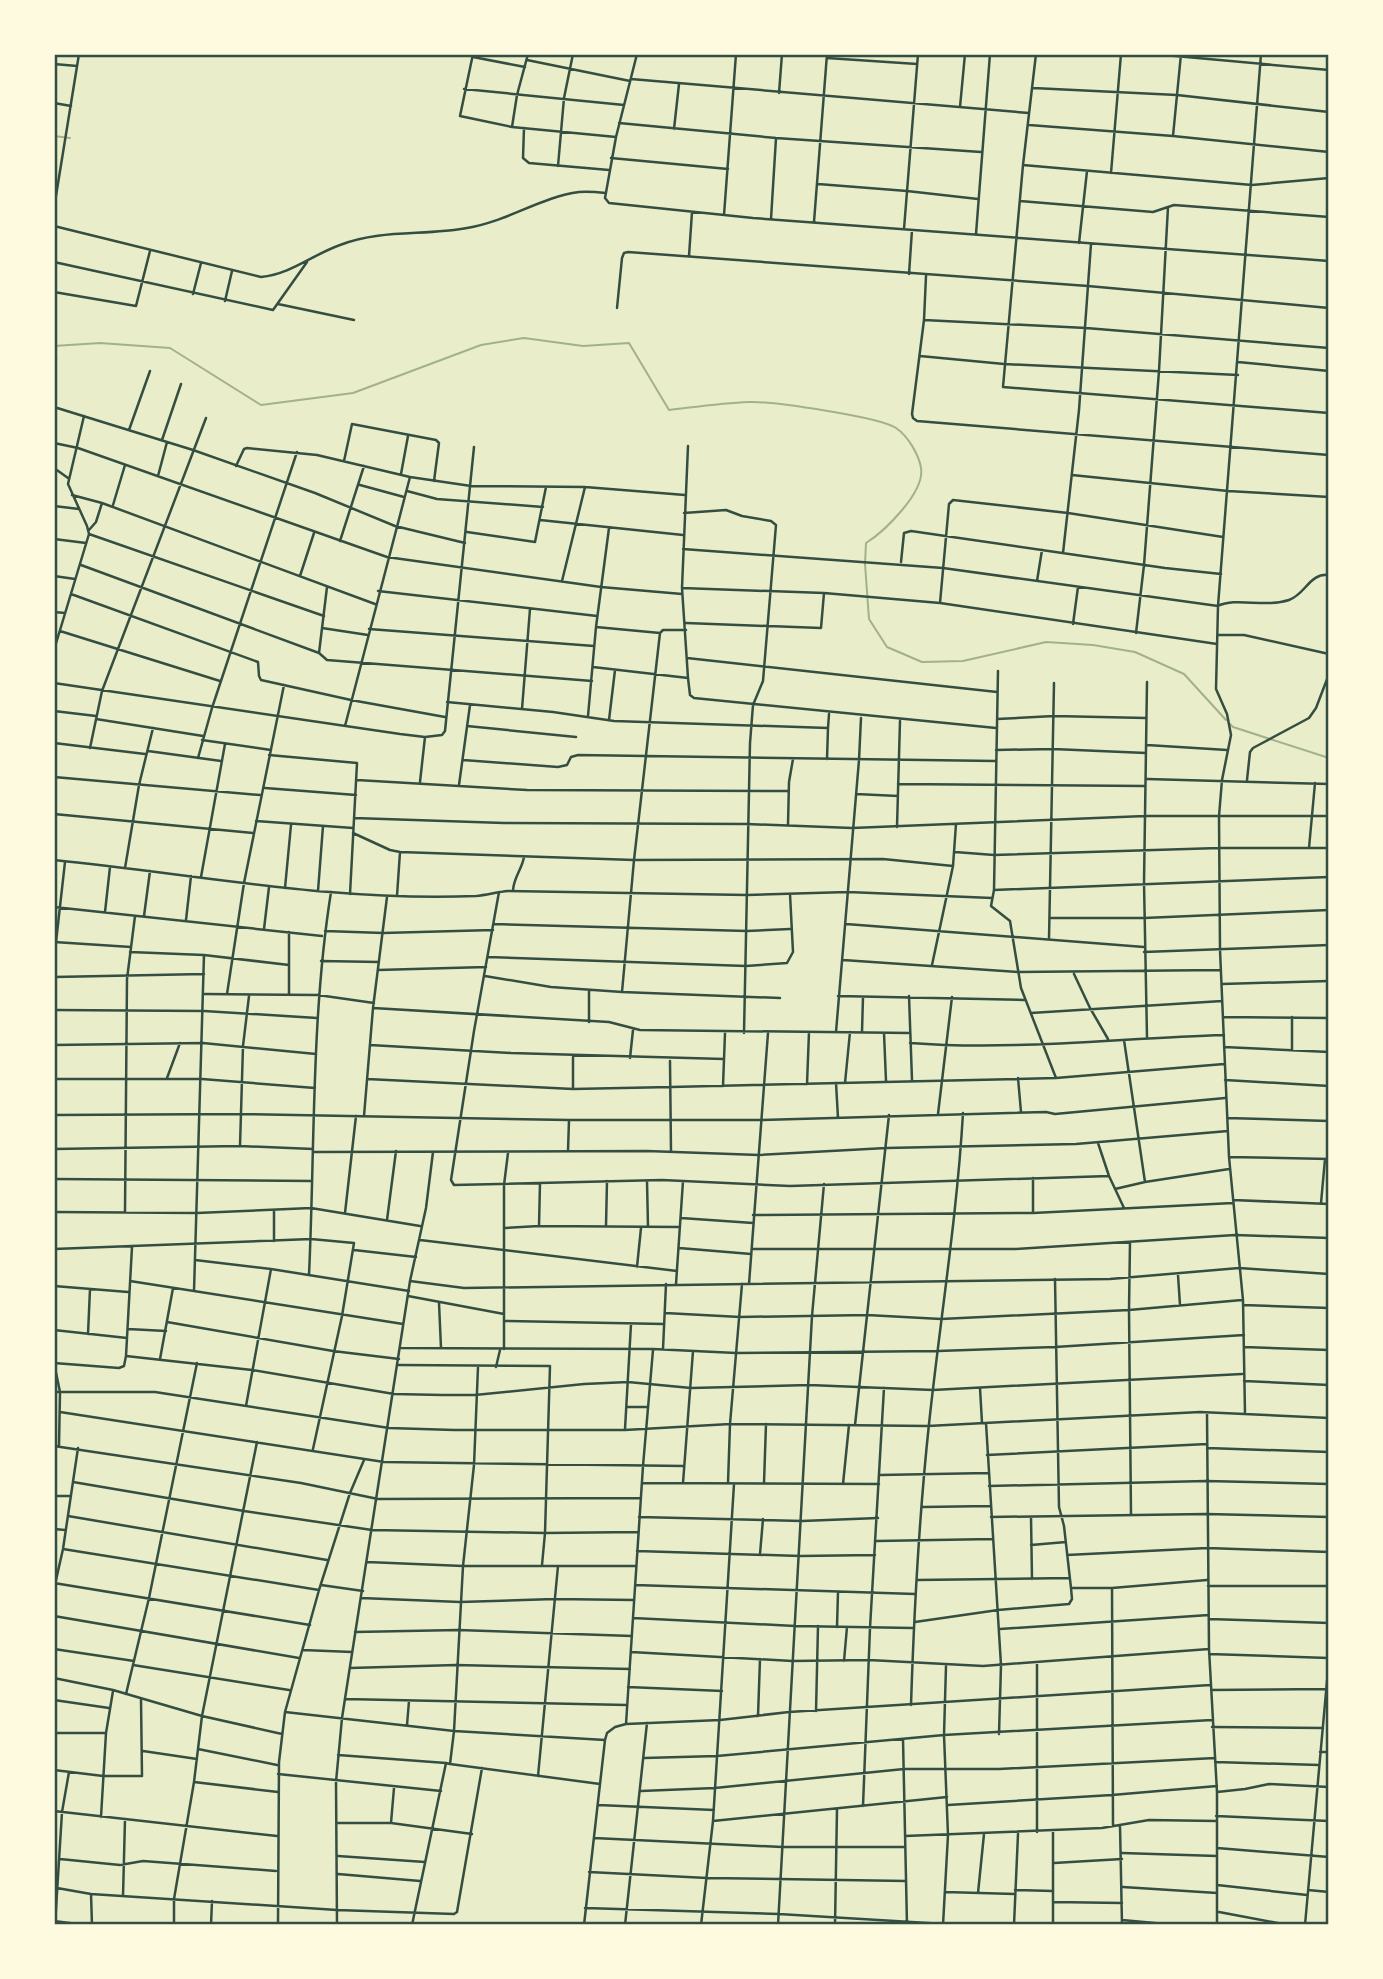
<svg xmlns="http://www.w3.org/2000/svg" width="1383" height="1979" font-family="Mulish,sans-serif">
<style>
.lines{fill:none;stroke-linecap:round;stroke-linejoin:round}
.stream{stroke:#a3b18a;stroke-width:2}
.minor{stroke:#344e41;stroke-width:2.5}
.neatline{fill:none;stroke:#344e41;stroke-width:2.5}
</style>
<rect width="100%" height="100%" fill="#e9edc9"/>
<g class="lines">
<path class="stream" d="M54,136l16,2
M54,346l46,-3 70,5 91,57 92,-12 128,-48 43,-7 59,8 46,-3 40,67c26,-3 53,-7 80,-8 22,-1 131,15 147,26 12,8 23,27 25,40 4,24 -36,63 -55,75l-1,21 4,55 18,28 35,15 41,-1 83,-19 47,3 42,7 49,22 42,46
M1230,724l3,3 96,31"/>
<path class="minor" d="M473,54l-13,62 52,11 104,10
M519,54l9,2
M637,54l-21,83 -11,61 4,5 144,15 576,43
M1036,54l-13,111 -20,222 326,26
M1153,54l176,16
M473,57l52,10
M827,58l90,6
M527,60l103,21
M54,64l23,2
M631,79l398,34
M1033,88l144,7 152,17
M464,89l160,16
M779,93l3,-39
M54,103l17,3
M960,107l5,-53
M619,123l157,15 205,14
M1029,125l144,11 156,16
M512,127l5,-32 11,-41
M524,128l-1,30 6,5 80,7
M674,129l5,-45
M1173,136l8,-82
M611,158l117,11
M1023,165l229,20 77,-7
M558,166l6,-68 9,-44
M1111,173l10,-119
M818,184l89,7 71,8
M1020,201l133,11 21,-7 155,12
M54,208l25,-154
M724,215l12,-161
M771,219l5,-81
M814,222l13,-168
M54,226l207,51c30,-3 51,-22 79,-32 41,-16 84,-9 127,-17 39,-6 74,-31 112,-36 9,-1 18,0 27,1
M904,229l14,-175
M976,234l14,-180
M1079,243l8,-72
M689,256l3,-44
M54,262l219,48 34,-48
M909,274l3,-44
M926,276l-2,44 -12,94 1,4 4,3 412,34
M54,292l82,14 14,-55
M193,294l8,-31
M225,301l7,-30
M278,304l76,16
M617,308l5,-50 2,-5 4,-1 460,34 241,22
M924,320l162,8 243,20
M54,351l2,7 -2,9
M920,356l84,8 234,11
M1238,362l91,9
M54,407l139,43 122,43 80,33 70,17
M129,430l21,-59
M162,440l19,-56
M54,443l24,5 309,109 214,30 81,7
M688,446l-6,142 6,90
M344,461l8,-37 84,16 3,3 -5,38
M236,466l8,-17 3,-1 70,7 93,22 61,9 114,1 100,8
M54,468l14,10
M401,474l7,-38
M1072,475l156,16 101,6
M158,476l9,-34
M360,485l44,12
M407,491l30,8 106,8
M72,495l30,8 273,101
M113,505l12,-40
M54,506l25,3
M684,513l42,-3 16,6 29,5 5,4 -13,156 -10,24 -3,38 -6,290
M540,520l143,15
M89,530l7,-8 6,-19
M467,532l68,10 11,-55
M89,534l235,82
M54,539l32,4
M340,541l24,-75
M683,549l260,19 275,38c18,-9 47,2 71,-6 17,-6 20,-27 40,-25
M1063,553l16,-143 12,-166
M901,562l3,-29 7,-2 254,37 56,6
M81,565l238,88 8,7 265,21
M54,576l21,3
M300,576l14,-43
M562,581l23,-94
M1037,581l5,-31
M682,588l142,5 116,10 277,41
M378,591l219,25
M71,594l187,68 1,14 2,4 90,20 94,17
M940,603l9,-99 4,-4 115,13 155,24
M54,612l11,1
M686,623l135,5 3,-35
M1073,624l5,-37
M596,627l64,6 3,-3h23
M322,628l46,7
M369,629l225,17
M60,631l160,50
M660,633l-26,227 -12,132 158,6
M1136,633l8,-68 15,-194 9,-164
M1218,635h26l85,19
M54,650l35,-116 -2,-8 -19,-42 16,-68
M319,653l8,-66
M687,658l310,34
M593,667l95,11 2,17 4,3 302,30
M54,683l346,51 25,3 17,-2 3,-4 29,-284
M447,702l106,10 61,9 214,7 -1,31
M522,709l8,-100
M54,711l42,5
M588,716l8,-89 13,-99
M96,719l107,17
M997,719l57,-3 92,2
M609,720l6,-50
M345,726l65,-249
M467,726l109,11
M828,728l1,-14
M202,740l69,10
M54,743l91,11
M1147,745l80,5
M90,748l12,-57 104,-273
M996,750l57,-1 93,4
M148,751l73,10
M269,755l88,8 -7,131
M198,758l14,-50 85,-256
M463,760l95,7 9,-2 4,-8 7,-2 417,6
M54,777l206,18
M1147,779l182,5
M357,780l170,10 261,1
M1247,780l3,-28 3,-4 56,-30 7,-10 13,-34
M420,782l5,-45
M898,784l247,2
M459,785l11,-80
M265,788l91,7
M856,794l42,2
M54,814l199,19
M354,818l150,5 243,1 105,4 293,-12h184
M256,821l97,7
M788,825l1,-43 4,-23
M897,827l3,-106
M353,833l37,17 10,2 234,8 249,-1 70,7
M1309,848l6,-65
M955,852l39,3 225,-7h110
M54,860c141,14 280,42 422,36 11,-1 21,-4 32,-5l239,4 101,-3 144,6
M125,868l14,-83 14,-57
M201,877l24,-133
M285,888l6,-63
M513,890c1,-13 9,-21 11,-33
M994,890l4,-219
M318,891l5,-65
M499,892l-25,139 -23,149 3,5 208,-5 128,6 319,-10
M397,896l3,-44
M54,907l268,29
M105,912l5,-45
M144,916l6,-45
M1050,918h94l185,-8
M186,920l5,-44
M494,924l253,7 43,-2
M846,924l298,23
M264,929l5,-42
M325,931l58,2 110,-3
M1049,939l5,-256
M54,942l77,5
M56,942l9,-80
M130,952l74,3 85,10
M1144,952l185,-7
M488,957l258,9 41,-3 6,-11 -3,-58
M843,960l175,12 203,-2
M321,961l58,1
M932,965l21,-99 3,-42
M378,970l108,-3
M1074,974l16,34 18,31
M485,976l66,11 71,5
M54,977l150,-3
M1222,984l107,-3
M205,994l113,1 56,8
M227,994l17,-111 40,-198
M289,995v-63
M838,996l186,4
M909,996l3,84
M373,1008l236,14 31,8 270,3
M54,1010l150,1 113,7
M1031,1013l191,-12
M1223,1017l106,1
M589,1022v-31
M836,1032l23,-272 2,-42
M862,1032l1,-35
M884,1033l2,48
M1147,1037l-3,-154 3,-201
M1124,1040l21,142
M910,1043c104,8 209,-5 314,-8
M54,1045l149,-2 113,11
M370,1045l141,8 213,6
M1224,1047l105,5
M1292,1050v-33
M630,1058l3,-28
M670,1061l1,91
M167,1078l13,-35
M1018,1078l3,34
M1056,1078l-35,-90 -11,-67 -19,-15 3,-16 335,-13
M54,1079h148l113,9
M367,1079l206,10 98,-2 385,-9 168,-14
M1225,1080l104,6
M836,1083l2,35
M845,1083l5,-51
M807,1084l2,-52
M723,1086l2,-53
M573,1089v-32
M938,1114l14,-117
M54,1115l186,-1 329,6h192l285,-8 9,2 170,-16
M364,1116l9,-108 14,-111
M1227,1118l102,3
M1098,1143l11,33 15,32
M240,1146l3,-100 6,-50
M54,1149l186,-3 73,3
M568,1151l1,-31
M313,1152l334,-1 112,4 127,-7 190,-4 152,-13
M1229,1157l100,2
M1033,1178v35
M54,1179l258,2
M647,1181l1,46
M1115,1189l30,-7 84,-13
M1233,1200l96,4
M1321,1203l4,-44
M54,1212l143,1 114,-5 109,18
M125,1212l2,-233 8,-63
M345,1213l11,-97
M753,1215l280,-2 200,-10
M681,1218l72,5
M387,1220l9,-69
M539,1226l1,-43
M606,1226l1,-45
M505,1228l34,-2 141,1
M420,1240l257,31
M274,1241v-31
M1130,1242l-1,68 2,205
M679,1248l72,6
M54,1249l257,-10 43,4 -12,73 -29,133
M752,1249h263l220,-14 94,3
M354,1250l62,7
M195,1260l76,9 138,22
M637,1267l4,-39
M309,1275c6,-128 2,-257 22,-383
M1178,1275l2,30
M1055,1279l4,228 5,19 7,62
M130,1281l273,43
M410,1281l54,7 646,-9 129,-11 90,6
M676,1284l7,-103
M749,1284l19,-251
M54,1286l74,6
M194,1291l10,-336
M408,1296l96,18
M439,1303l2,45
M1243,1305l86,3
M665,1313l75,4 127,-2 74,4 188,-9 113,-10
M504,1321l160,3
M167,1322l166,29 66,8
M128,1329l38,2
M54,1330l73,8
M88,1334l2,-45
M1244,1347l85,3
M401,1348l252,1 83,4 202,-2 117,-4 189,-12
M504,1349v-164l4,-32
M663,1349l3,-65
M126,1356l126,14 142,24 48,1h33l109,-11 44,-2 63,6 118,-3 124,5 309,-16
M160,1359l13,-71
M54,1363l65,5 5,-2 2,-10 6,-109
M54,1363l6,29 -1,54
M399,1365l151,1 -5,167 -3,32
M496,1367l4,-17
M1244,1381l85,4
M980,1388l2,35
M54,1392h101l234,36 65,2h171l105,-6 198,2 272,-14 129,6
M246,1406l25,-137
M627,1407h21
M60,1412l324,50 300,4
M1207,1414l2,235 8,143v133
M1245,1414l-2,-114 -14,-143 -9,-207 -1,-134 3,-36 9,-45 -4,-21 -11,-25 2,-83 43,-552
M986,1423l15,242 -2,69
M855,1425l34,-310
M625,1429l6,-105
M54,1446l247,37 77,16 263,-1
M1207,1448l122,4
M987,1455l220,-11
M880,1475l108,-2
M73,1482l171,29 128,19 173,3 93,-1
M642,1483l237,1
M683,1483l10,-132
M728,1483l2,-59 12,-140
M764,1483l2,-59
M843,1484l6,-59
M989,1486l217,-5 123,3
M54,1496h17
M923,1507l67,-1
M68,1516l259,44
M639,1517l163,4 76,-3
M991,1517l215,-3 123,3
M1031,1517l1,62
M54,1529l11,1
M877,1541l116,-2
M1031,1545l35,-3
M63,1549l256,41
M637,1551l163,5 75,-1
M760,1554l3,-35
M1067,1555l140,-7 122,4
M367,1562l96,4h173
M917,1580l153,-2
M54,1583l256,42
M321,1585l42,6
M635,1585l280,9
M1208,1586h121
M1112,1588l1,238
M54,1589l9,-40 15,-101
M361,1598l99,4 94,-3 80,1
M54,1616l245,42
M633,1618l162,8 118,2
M1209,1619l120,4
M915,1622l83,-12 71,-6 3,-5 -1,-11h41l95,-8
M837,1627l1,-35
M1000,1629l209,-14
M355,1632l103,-2 174,6
M54,1649l80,12
M303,1650l49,2
M631,1652l161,9 77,-1 114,6 226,-17
M1209,1654l119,4
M844,1661l3,-34
M1037,1664v168
M133,1665l156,25
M350,1668l106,-3 174,4
M54,1678l59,12 89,26 80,18
M628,1687l94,4
M1211,1690l115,-1
M126,1694l23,-96 48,-235
M345,1699l282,6
M54,1700l55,8
M911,1705c3,-93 8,-188 18,-281 11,-103 28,-207 34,-311
M816,1711l2,-85
M285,1712l169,19 151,9
M758,1716l2,-57
M626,1724l17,-258 10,-116
M407,1725l2,-24
M1212,1727l111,1
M54,1733h52
M903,1739l4,186
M198,1749l79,16
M143,1751l54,8
M1320,1752h9
M338,1755l108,8
M644,1758l73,-2 227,-21 268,-15
M1215,1762l104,3
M450,1764l150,20
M54,1770l49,6h39l-1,-76
M278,1774l163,17
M538,1776l20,-210
M194,1782l84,10
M641,1791l74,-3 189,-19h95l216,-11
M1217,1792l28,-3 24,-5 60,3
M598,1805l116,5
M948,1805l164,-10 105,-9
M863,1806l7,-178 14,-240
M54,1811l223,25
M1216,1816l113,5
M101,1817l5,-84 7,-42
M713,1821l234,-24
M338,1823h53l81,11
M391,1823l3,-35
M1120,1825l2,100
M905,1836l197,-8 47,-8 67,1
M594,1838l188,9h123
M1217,1848l112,9
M1122,1853l95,3
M338,1856l87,6
M60,1859l60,6 23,-4 133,10
M1054,1863l68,-4
M589,1872l118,6 199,3
M338,1874l82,7
M1217,1885l90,10
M1123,1887l94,6
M57,1888l34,6 246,16 117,4 3,-2 25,-144
M1015,1890l38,1
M1308,1890l21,2
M945,1892l70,2
M978,1893l6,-59
M91,1894l1,31
M123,1896l2,-77
M1053,1902l69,1
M585,1908l194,6 182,11
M1219,1912l69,13
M1122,1920l55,5
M54,1921l31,4
M1306,1923l14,2
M174,1924l14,1
M55,1925l7,-113 7,-40
M174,1925v-26l20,-117 8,-66 55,-274
M211,1925l1,-24
M278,1925l1,-163 6,-50 34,-122 31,-97 14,-33
M337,1925l-1,-143 6,-64 68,-437 16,-73 7,-56
M412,1925l34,-162 4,1 4,-33 9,-165 11,-101 4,-98
M584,1925l21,-185 2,-7 8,-6 11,-3 94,-4 69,-8 421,-27
M625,1925l22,-202
M701,1925l12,-104 21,-337
M778,1925l34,-609 12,-132
M835,1925l2,-116
M943,1925l5,-90 -4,-100 2,-69
M1014,1925l4,-91
M1053,1925v-93
M1305,1925l24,-266"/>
</g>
<rect width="1383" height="1979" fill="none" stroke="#fefae0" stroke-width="112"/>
<rect x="56" y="56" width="1271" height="1867" class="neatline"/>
</svg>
